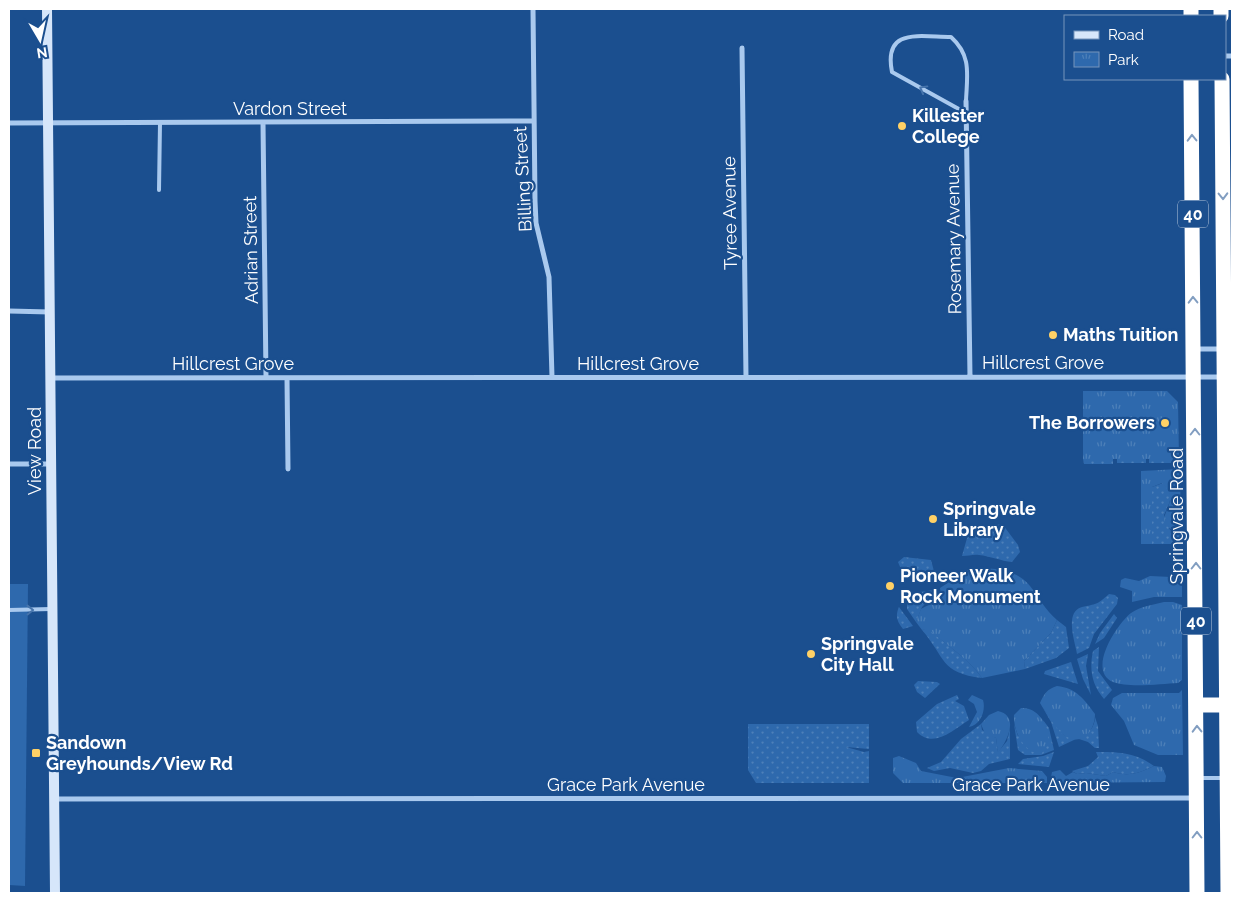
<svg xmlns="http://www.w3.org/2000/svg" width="1241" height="902" font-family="Raleway,sans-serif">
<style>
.grass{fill:url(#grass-dots)}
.park{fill:url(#park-tufts)}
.pitch{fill:#2e69ad}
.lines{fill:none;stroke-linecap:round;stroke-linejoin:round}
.lane{stroke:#a9c9ee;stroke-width:4}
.street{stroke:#a9c9ee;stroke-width:5}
.secondary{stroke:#d6e6fa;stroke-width:10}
.highway{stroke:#fff;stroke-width:15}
.oneway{stroke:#4674ac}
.oneway2{stroke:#829ec1}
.poi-dot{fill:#ffd166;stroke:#1b4f8f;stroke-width:2}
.labels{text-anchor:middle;stroke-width:4.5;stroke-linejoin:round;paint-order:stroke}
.shield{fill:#1b4f8f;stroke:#bbcadd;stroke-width:1}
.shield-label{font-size:16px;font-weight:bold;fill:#fff}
.street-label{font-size:18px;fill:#fff;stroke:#1b4f8f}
.poi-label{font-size:18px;font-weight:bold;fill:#fff;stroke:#1b4f8f;text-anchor:start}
</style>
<defs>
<pattern id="grass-dots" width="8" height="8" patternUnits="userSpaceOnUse" patternTransform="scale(1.25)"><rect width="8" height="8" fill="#2e69ad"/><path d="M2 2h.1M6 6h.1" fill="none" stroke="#4d80b9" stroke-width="1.8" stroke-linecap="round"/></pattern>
<pattern id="park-tufts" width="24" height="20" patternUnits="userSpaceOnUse" patternTransform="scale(1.25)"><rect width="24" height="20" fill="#2e69ad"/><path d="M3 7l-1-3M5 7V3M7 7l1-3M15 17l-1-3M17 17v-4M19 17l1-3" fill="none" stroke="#4d80b9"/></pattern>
</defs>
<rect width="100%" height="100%" fill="#1b4f8f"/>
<path class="grass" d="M1083,459h30v5h-29z
M1117,459h29v4h-29z
M1149,459h30v4h-30z
M1163,483c11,11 8,18 1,32l6,15 11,4v10h-29v-57z
M992,524l11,1 15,20 2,7 -8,10c-11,-1 -22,-6 -33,-7 -5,-1 -11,1 -17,1l7,-25z
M904,557l27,3 4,15c-18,10 -30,6 -37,-13z
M934,590l-3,8 -9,9 -6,15 -9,-13v-10l6,-6z
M1109,594l6,1 3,3 -1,6 -23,30 -5,14 -12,6c-2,-12 -13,-42 5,-47 14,-3 15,-2 27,-13z
M899,607l14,19 -10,3c-6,-7 -8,-13 -4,-22z
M1114,614l3,4 -13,20 -9,6 5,-11z
M1057,620l9,7 3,21 -13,10 -31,11 -1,-8 27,-28z
M928,628c18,17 40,30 54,50 -42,-5 -36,-20 -60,-48z
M1099,647l-1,24 14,19 -8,9c-12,-14 -15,-29 -11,-48z
M1088,654l-2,12 5,29 -8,-16 -6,-20z
M1071,662l7,22 -34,-10 1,-3z
M918,681l19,1 3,2 -15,14 -8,-6 -3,-7z
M957,695l2,4 -4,2 9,5 5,14c-16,10 -35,29 -52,12l-1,-10 21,-18z
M1043,708l21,27 12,4 -17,8 -8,-25z
M1095,717l3,9 1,22h-4l-7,-6 -9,-3c9,-4 16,-12 16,-22z
M1043,720l6,8 5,22 -13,5h-16l-7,-5 -4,-26 4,12 29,-4z
M748,724h121v25l-23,-2 18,5 5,-1v32h-113l-8,-13z
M981,724l1,6 14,8 2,14 9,-11 3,-13v31l-21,5 -8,7 -8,2 -23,-5 -16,3 -7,-3 14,-6 20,-23z
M1054,752l-5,15 -31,-3 5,-5 20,-3z
M1096,752c22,0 39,0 58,14 -15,7 -25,11 -41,6l-7,4 -20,-3 -9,1 -5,-3 16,-5 10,-9z"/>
<path class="park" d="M1083,391h84l11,11 1,57h-96z
M1180,469l1,65c-39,-15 6,-28 -19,-51l-10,4v57h-11v-73z
M971,568c21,0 45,0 59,18 9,11 15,24 27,34l-6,13 -27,28 1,8 -43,9c-14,-20 -36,-33 -54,-49l-6,1 -6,-8 5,-13 11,-6 9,-7 -1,-8z
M1150,576l21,1 11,3v17h-28l-22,5v-11l-12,-4 1,-7 4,-2 14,3z
M1164,602h9l9,3v75l-4,3c-17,1 -50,5 -65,-1 -27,-12 5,-59 18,-69 10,-7 22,-8 33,-11z
M1057,686c19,2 27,13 38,28 0,16 -12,33 -30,22 -9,-6 -16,-20 -22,-28l-3,-5c4,-9 7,-14 17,-17z
M1182,690l1,65h-25l-24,-10 -10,-24 -13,-16 2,-7 9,-5h57z
M972,695l11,5c3,10 -2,25 -14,27l8,-15 -3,-8 -6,-4z
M1021,708c21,-2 37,31 20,46 -17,-1 -28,-23 -27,-39z
M998,711c22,5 9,30 0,42l-2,-15 -11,-4 -4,-10 8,-9z
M899,756l17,7 5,8 36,7 52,-10 33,3 5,6v6h-144l-10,-10v-15z
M1154,766l8,1 4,9 -1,6 -115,1 2,-11 8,-2 6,6 7,-4 4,2 9,-1 20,3 7,-4c16,5 26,1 41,-6z"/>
<path class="pitch" d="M9,584h19l-3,302 -16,-1z"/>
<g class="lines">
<path class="lane" d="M966,101c1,-26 6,-45 -15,-64 -31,0 -68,-10 -59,35l74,41
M159,190l1,-67
M9,610l42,-1
M1200,778h23"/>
<path class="street" d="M533,9l2,192 1,22 13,54 3,100
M742,48l4,329
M1225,56h7
M966,101l4,276
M9,123l524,-2
M263,123l3,254
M9,311l41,1
M1195,349h37
M51,378l1172,-1
M287,378l1,91
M9,464h42
M56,799l1139,-1"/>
<path class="secondary" d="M47,9l8,884"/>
<path class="highway" d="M1191,9v7
M1221,9v7
M1191,79l6,814
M1222,79l6,814
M1197,705h30"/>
</g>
<defs><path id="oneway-chevron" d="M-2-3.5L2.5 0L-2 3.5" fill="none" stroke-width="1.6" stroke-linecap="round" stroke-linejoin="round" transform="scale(1.25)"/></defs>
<g class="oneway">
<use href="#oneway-chevron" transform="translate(923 89) rotate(-151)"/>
<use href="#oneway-chevron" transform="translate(30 610) rotate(-1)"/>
</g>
<g class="oneway2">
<use href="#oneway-chevron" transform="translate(1192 138) rotate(-91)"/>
<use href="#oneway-chevron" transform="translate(1223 196) rotate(89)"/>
<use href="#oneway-chevron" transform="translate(1193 300) rotate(-91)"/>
<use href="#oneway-chevron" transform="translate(1195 432) rotate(-90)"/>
<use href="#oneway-chevron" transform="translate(1196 566) rotate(-90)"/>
<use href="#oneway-chevron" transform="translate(1197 729) rotate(-91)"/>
<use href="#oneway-chevron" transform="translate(1197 835) rotate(-90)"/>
</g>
<g class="poi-dot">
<circle cx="902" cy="126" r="5"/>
<circle cx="1053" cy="335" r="5"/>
<circle cx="1165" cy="423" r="5"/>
<circle cx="933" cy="519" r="5"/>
<circle cx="890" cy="586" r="5"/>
<circle cx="811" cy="654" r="5"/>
<rect x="31" y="748" width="10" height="10" rx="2.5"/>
</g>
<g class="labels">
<g class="shield">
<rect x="1178" y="200.5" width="30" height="27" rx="4"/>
<rect x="1181" y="607.5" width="30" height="27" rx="4"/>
</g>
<g class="shield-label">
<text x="1193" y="220">40</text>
<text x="1196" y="627">40</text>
</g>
<g class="street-label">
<text x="290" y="115">Vardon Street</text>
<text transform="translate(523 179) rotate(-93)" y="6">Billing Street</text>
<text transform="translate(730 213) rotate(-91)" y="6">Tyree Avenue</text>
<text transform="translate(954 239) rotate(-91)" y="6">Rosemary Avenue</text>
<text transform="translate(251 250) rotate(-91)" y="6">Adrian Street</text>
<text x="1043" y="369">Hillcrest Grove</text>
<text x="233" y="370">Hillcrest Grove</text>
<text x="638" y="370">Hillcrest Grove</text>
<text transform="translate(35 451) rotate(-90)" y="6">View Road</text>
<text transform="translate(1177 516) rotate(-90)" y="6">Springvale Road</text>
<text x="626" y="791">Grace Park Avenue</text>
<text x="1031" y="791">Grace Park Avenue</text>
</g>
<g class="poi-label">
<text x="912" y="122">Killester<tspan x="912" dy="21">College</tspan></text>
<text x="1063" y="341">Maths Tuition</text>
<text x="1155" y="429" text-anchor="end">The Borrowers</text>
<text x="943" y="515">Springvale<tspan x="943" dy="21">Library</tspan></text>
<text x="900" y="582">Pioneer Walk<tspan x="900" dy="21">Rock Monument</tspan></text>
<text x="821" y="650">Springvale<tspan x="821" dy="21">City Hall</tspan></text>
<text x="46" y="749">Sandown<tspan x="46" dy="21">Greyhounds/View Rd</tspan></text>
</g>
</g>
<rect width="1241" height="902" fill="none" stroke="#ffffff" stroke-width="20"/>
<rect x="1064" y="15" width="162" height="65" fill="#1b4f8f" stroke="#7695bc"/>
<rect x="1074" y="31" width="25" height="8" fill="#d6e6fa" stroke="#7695bc"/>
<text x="1108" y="40" font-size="15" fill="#ffffff">Road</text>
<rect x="1074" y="52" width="25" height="15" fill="url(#park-tufts)" stroke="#7695bc"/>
<text x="1108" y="65" font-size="15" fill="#ffffff">Park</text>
<g transform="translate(40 40) rotate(171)" stroke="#1b4f8f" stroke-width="4" paint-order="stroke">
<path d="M0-4L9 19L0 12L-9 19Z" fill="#ffffff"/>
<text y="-8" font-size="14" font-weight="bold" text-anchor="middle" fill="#ffffff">N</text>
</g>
</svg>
